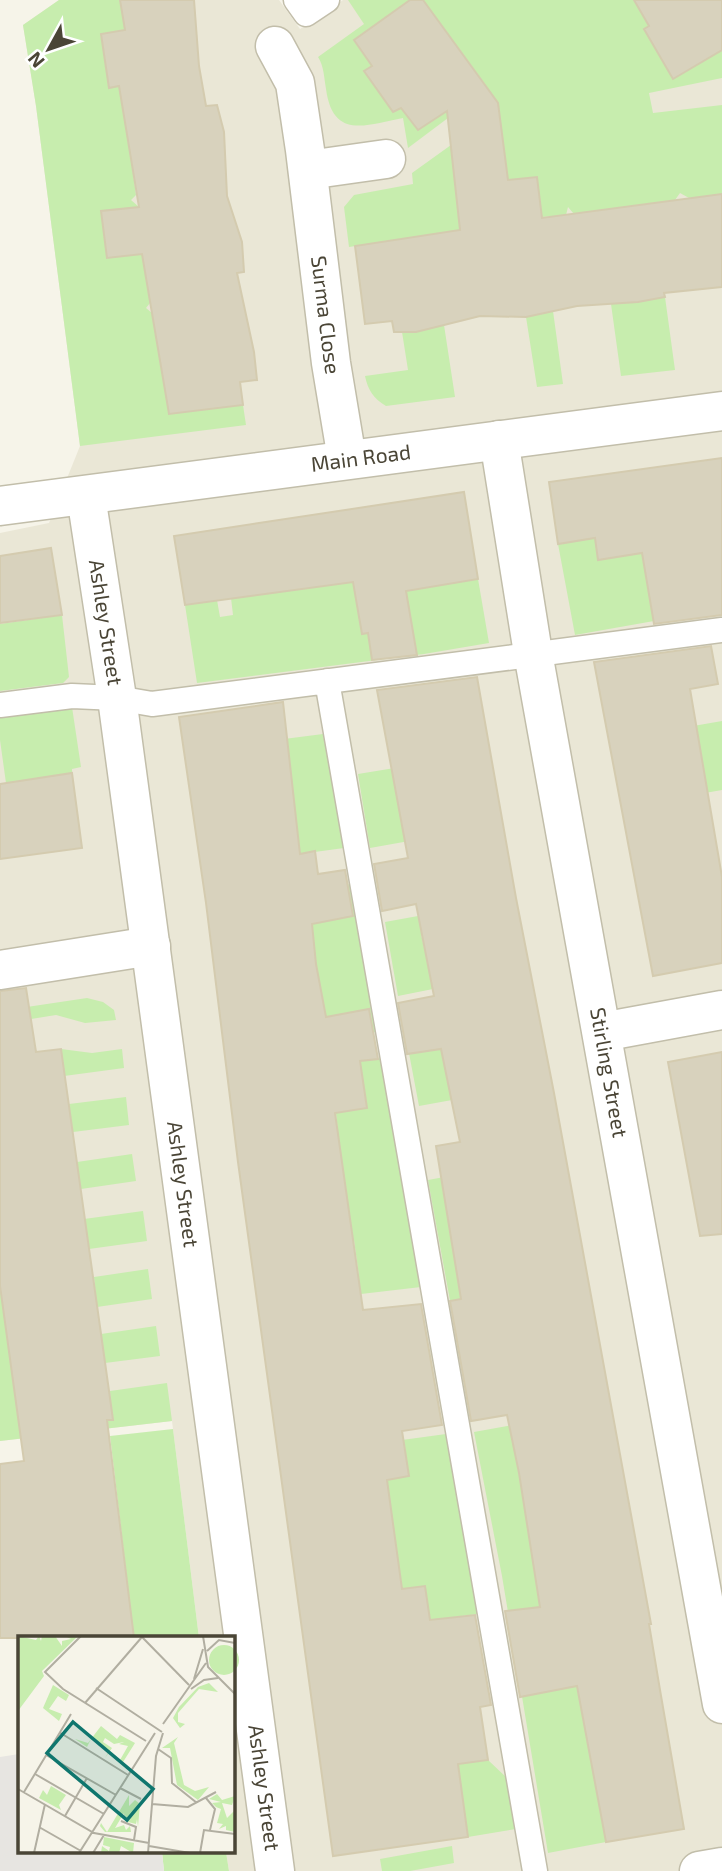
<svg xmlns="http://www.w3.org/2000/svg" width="722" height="1871" font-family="'Exo 2',sans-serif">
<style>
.residential{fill:#eae7d6}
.green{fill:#c7edae}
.parking{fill:#e7e5e1}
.building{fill:#d8d2bd;stroke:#d4cbaf;stroke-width:2}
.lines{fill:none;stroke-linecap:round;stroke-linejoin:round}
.lane-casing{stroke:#c2beaa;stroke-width:27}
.street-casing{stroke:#c2beaa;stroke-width:41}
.lane{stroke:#fff;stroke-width:24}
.street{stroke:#fff;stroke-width:38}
.labels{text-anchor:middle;stroke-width:7;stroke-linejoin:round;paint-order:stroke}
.street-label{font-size:21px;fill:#4a4536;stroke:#fff}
.inset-road{fill:none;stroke:#b1aea1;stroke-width:2}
.view{fill:#0f766e;fill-opacity:0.15;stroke:#0f766e;stroke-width:3.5}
.inset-edge{fill:none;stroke:#4a4536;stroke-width:3.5}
</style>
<rect width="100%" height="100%" fill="#f6f4e9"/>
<path class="residential" d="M59,0h220l21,29 43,-29h379v1871h-493l-3,-19h7v-214h-34l-27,-217 -172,20v-908l49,-10 31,-77 -44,-340 -13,-81z"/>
<path class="green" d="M59,0h61l5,30 -24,4 8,53 82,-10 -62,67 7,51 -5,5 8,7 -28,3 -9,10 5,38 36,-4 7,49 -4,5 6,5 17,101 74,-9 3,20 -166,21 -44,-340 -13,-81z
M348,0h62l-56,41 18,25 -8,5 29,41 8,-4 17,22 67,-46 -62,-84h211l88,50v28l-73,15 4,20 69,-8v89l-33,4 -9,-5 -5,7 -101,14 -6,-7 -2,8 -24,2 -5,-40 -76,53 -112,17 -5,-40 10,-12 59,-11 -1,-11 39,-28 2,16 52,-7 -5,-37 -36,-11 -56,42 -5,-30c-37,7 -70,22 -77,-29 -2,-11 -2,-23 -8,-32l46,-33z
M665,297l10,73 -54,6 -10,-72z
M553,311l10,73 -26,3 -11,-70z
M444,325l11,72 -69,9c-13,-8 -18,-16 -21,-30l43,-6 -6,-38 17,-1z
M663,529l-9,92 -79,14 -17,-91 37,-6 4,22 20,-3 -4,-20z
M457,560l4,22 17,-3 11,64 -65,11 -227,29 -12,-78 32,-5 3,17 13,-2 -2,-17 131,-21 -8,6 8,51 49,-7 -8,-51z
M62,615l7,62 -6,6 -63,8v-67z
M72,707l9,60 -9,2v4l-66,10 -6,-43v-22z
M722,721v69l-17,3 -29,-64z
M323,734l21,114 -44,6 -16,-115z
M413,765l13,73 -56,10 -12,-74z
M351,884l25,148 -51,6 -21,-148z
M440,912l-19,22 8,36 20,-3 4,18 -55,11 -13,-74z
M87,998l16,4 11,8 2,10 -31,3 -29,-8 -56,9v-13z
M437,1025l15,75 -33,6 -14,-74z
M61,1049l31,4 30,-4 2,19 -60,8z
M382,1058l39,229 -60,7 -26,-15 24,-3 -5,-36 -24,2 -15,-108 23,-3 -2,-18 31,-5 -4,-26 -57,-13z
M126,1097l3,28 -56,7 -4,-28z
M132,1154l4,27 -55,8 -4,-27z
M466,1173l36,85 -41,103 -33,-181z
M143,1211l4,30 -58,8 -5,-30z
M148,1269l4,30 -55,8 -3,-30z
M0,1286l20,146 92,-12 -2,-29 57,-8 5,38 -172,20z
M156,1326l4,30 -55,7 -4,-29z
M530,1422l-17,21 6,33 22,-3 14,217 23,-4 28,156 -58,11 -46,-277 -28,-144z
M173,1429l26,209h-65l-24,-202z
M446,1434l32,180 -48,6 -28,-31 -18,-109 25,-4 -3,-19 -23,2 -3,-16z
M488,1760l19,18 9,51 -48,8 -43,-69z
M452,1846l2,17 -44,8h-28l-2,-12z
M162,1852h64l3,19h-65z"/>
<path class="parking" d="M19,1754v98h143l2,19h-164v-114z"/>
<path class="building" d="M120,0h74l5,66 7,40 11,-1 7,27 3,64 15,46 2,30 -7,1 17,79 3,28 -17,2 3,23 -74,9 -27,-160 -35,4 -6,-47 38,-4 -20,-121 -10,2 -8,-54 24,-4z
M410,0h13l75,103 10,77 29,-3 5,41 180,-24v93l-58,6 1,4 -27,5 -61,4 -51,11 -46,-1 -64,16h-22l-2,-11 -27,3 -10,-78 105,-16 -13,-119 -29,19 -17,-22 -8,4 -29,-41 8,-5 -18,-26z
M634,0h88v50l-49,29 -29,-50 5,-3z
M722,458v157l-68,9 -12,-71 -44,7 -3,-22 -37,6 -9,-62z
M464,492l14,87 -72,12 11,64 -45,5 -4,-27 -6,1 -9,-52 -168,23 -11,-69z
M51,548l11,67 -62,8v-67z
M711,646l7,38 -28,5 32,188v86l-69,13 -59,-314z
M477,677l39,221 38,195 97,531h-2l11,66 24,139 -78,13 -29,-156 -57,11 -15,-86 35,-4 -21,-134 -12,-58 -36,6 -21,-120 11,-2 -25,-153 24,-4 -19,-93 -34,5 -9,-51 36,-7 -18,-92 -34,7 -8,-47 34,-6 -31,-168z
M283,702l17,152 15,-3 3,23 27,-4 8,46 -41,8 4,40 10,53 43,-8 9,50 -18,2 7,47 -32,5 28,197 58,-6 21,121 -40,6 7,45 -22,4 15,109 23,-3 5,34 45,-5 16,90 -11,2 8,53 -30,4 10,73 -135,19 -95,-694 -32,-259 -27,-186z
M72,773l10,75 -82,11v-75z
M26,988l10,64 25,-3 49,349 3,22h-6l27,218h-134v-174l24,-3 -24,-175v-295z
M722,1052v182l-22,2 -32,-174z"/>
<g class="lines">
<defs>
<path id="lane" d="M296,0l10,14 21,-14
M327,681l208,1190
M0,705l72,-9 45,2 35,6 570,-74"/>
<g id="street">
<path id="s1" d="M275,46l20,37 10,67 26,213 16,96"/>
<path d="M308,170l78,-11"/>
<path id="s2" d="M499,440l34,213 189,1051"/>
<path id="s3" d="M86,496l31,202 158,1173"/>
<path id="s4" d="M0,506l722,-95"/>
<path d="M0,970l151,-24"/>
<path d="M602,1032l120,-22"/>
<path d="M699,1871l23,-4"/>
</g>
</defs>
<use href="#lane" class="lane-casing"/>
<use href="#street" class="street-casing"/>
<use href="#lane" class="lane"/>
<use href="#street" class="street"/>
</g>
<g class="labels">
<g class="street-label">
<text dy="7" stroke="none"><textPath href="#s1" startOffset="276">Surma Close</textPath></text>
<text dy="7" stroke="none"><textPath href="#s4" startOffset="364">Main Road</textPath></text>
<text dy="7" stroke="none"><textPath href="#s3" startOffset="128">Ashley Street</textPath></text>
<text dy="7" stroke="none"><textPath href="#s2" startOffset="642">Stirling Street</textPath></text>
<text dy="7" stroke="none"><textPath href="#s3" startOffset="695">Ashley Street</textPath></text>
<text dy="7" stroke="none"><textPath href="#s3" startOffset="1304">Ashley Street</textPath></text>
</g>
</g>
<g transform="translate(18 1636)">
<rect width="217" height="217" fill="#f6f4e9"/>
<path d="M0,0l18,4 3,-4 2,5 1,-5h13l7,10v-5l9,-2 -6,-3h13l-36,35 2,5 -26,35zM191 24a15 15 0 1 1 30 0a15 15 0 1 1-30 0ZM191,47l9,9 -19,-3 -21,24v9l7,2 -5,4 -7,-10 6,-11 19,-20zM35,49l16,10 -3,6 -8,-5 -9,13 13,5 -3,7 -16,-13zM83,90l16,13 3,-4 15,8 -12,19 -3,-2 8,-14 -9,-2 5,-2 -10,2 -9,-6 -2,4 9,6 -7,10 4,-7 -18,-12 -4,8 -12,-8 13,4zM160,101l-4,6 10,42 11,6 14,-4 -11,13 -21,-15 -7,-37h-8zM33,150l15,9 -7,10 2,5 -22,-12 4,-8 4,5zM199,158l5,6 13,-4 -3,9 -10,-2 5,15 8,-8v22l-9,-2v-4l-7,3 4,-5 -6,-1 4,-14 -5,-2 -4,-4 9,-1 -12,-3zM111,159v11l6,-6 5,4 -2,23 -1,-8 -1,5 -8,-2 -3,-7v6l-1,-8 -9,15 9,-3 2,5 4,-4 1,6h-26l-5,-6 1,-3 6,9zM86,201l30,6 -1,10 -12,-7 -2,7h-18l1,-7 7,5 1,-4 -7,-2z" fill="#c7edae"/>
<path class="inset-road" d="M63,0l-36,36 18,17 83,52M185,0l5,31 27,27M124,1l47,48M189,15l12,-11 16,3M176,43l9,-30M78,52l66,44M173,53l13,-9 14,-2M67,67l57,-66M145,88l43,-61M41,96l69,43M140,113l13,9 1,25 25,20M28,119l70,40M17,138l69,40M102,152l21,11M0,153l76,44 55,10M6,156l47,-78M188,162l9,11 -5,21M134,168l36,3 28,-15M47,180l22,-38M103,185l15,6 -2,13M21,191l42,24M131,210l41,7M16,217l11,-49M61,217l76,-120M75,217l11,-18M130,217l8,-97 7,-23M182,217l4,-23 31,4"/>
<path class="view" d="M55,86l80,67 -26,31 -80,-67z"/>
<rect width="217" height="217" class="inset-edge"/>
</g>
<g transform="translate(49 49) rotate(230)" stroke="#ffffff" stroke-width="5" paint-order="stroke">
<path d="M0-5L12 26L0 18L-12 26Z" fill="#4a4536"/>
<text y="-10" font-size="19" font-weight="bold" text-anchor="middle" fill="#4a4536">N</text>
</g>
</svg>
